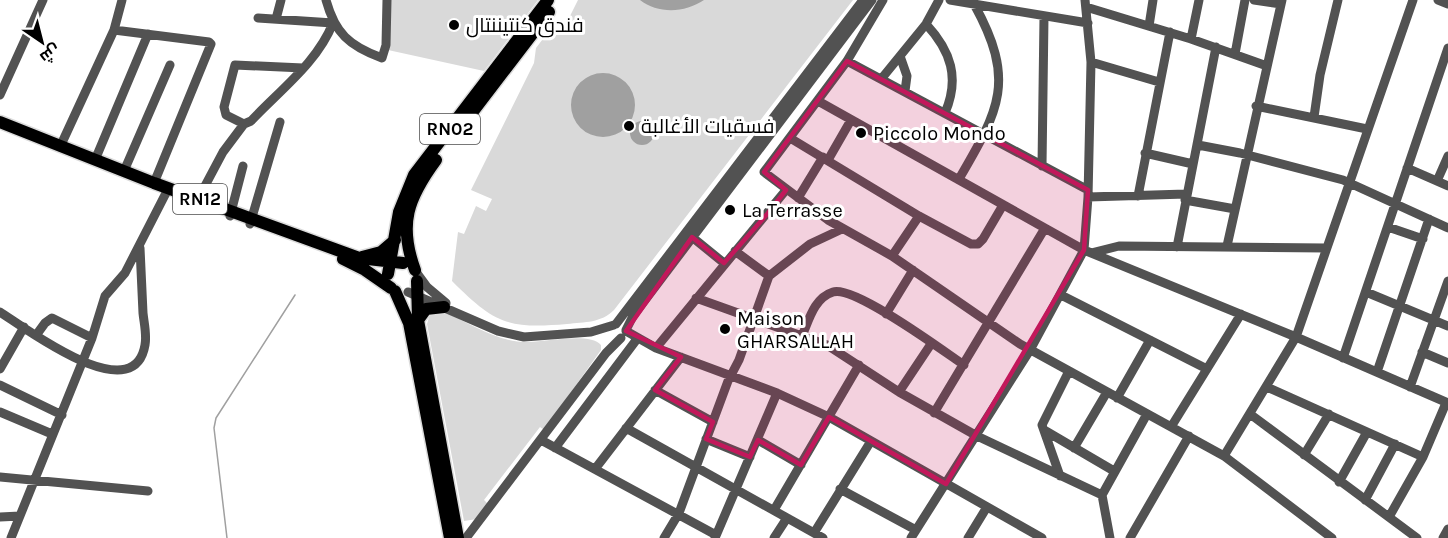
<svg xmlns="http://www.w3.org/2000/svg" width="1448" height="538" font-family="Karla,Cairo,sans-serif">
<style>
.green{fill:#d9d9d9}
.water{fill:#a0a0a0}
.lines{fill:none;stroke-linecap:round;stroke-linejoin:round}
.stream{stroke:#a0a0a0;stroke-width:1.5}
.major-casing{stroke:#dbdbdb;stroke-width:15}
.minor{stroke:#525252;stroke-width:9}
.major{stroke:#000;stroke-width:12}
.marked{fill:#c2185b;fill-opacity:0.2;stroke:#c2185b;stroke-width:4.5;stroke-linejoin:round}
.poi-dot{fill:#000;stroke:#fff;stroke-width:2}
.labels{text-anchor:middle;stroke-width:6;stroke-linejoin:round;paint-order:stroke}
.shield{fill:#fff;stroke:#4c4c4c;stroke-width:1.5}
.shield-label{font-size:18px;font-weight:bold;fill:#000}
.poi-label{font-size:20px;fill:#000;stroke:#fff;text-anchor:start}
</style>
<rect width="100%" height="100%" fill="#fff"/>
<path class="green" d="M390,0h148l-54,71 -96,-21z
M578,0h275l-239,310c-13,13 -29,12 -47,14 -60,5 -73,-1 -115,-43l6,-49 6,2 12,-28 10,5 6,-12 -21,-9 63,-127 2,-15 13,-17 13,1z
M435,312h10c26,12 54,31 84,30 17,0 61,-10 72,3v5l-57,80 -4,-3 -56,73 4,4 -11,15 -13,2 -37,-197 2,-7z"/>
<path class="water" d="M640,0h64c-19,13 -46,14 -64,0z
M571 105a32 32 0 1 1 64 0a32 32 0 1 1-64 0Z
M630 133a12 12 0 1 1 24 0a12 12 0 1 1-24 0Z"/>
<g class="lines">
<path class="stream" d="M227,538l-13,-110 2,-10 79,-123"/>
<defs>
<path id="major" d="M0,122l154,61 205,75 44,5
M461,127l88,-115
M362,257l19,-5 14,-12
M343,259l22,11 26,18
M415,270c-17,-46 -7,-72 21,-110
M388,274l11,-62 15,-37 134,-175
M417,281l1,39 40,218
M395,291l14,32 41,215
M418,320l8,-11 18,-2"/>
</defs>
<use href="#major" class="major-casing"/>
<path class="minor" d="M326,0c9,33 23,46 56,58l4,-13 1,-45
M883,0l-36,61 -83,111 64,48 64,36 128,88 204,112 108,82
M950,0l138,23
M1254,0l27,4
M1438,0l10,4
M1086,7l105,32 76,27
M258,18l75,5
M276,19l5,-19
M926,24c25,27 34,54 19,89
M1149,26l4,-26
M114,30l95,12 2,2 -57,139
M1191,39l8,-39
M1235,54l10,-54
M900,56l7,20 -2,15
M847,61l241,129
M1091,62l68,20
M303,68l-68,-3 -11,42 2,8 18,9 7,-3c29,-31 66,-58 82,-98
M882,78l44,-54 13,-24
M0,95l43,-95
M818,101l266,149 212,87 152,66
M1256,106l111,23
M1314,117l6,-42 18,-75
M790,138l129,78 52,28h7l5,-5 20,-34
M1198,145l42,8 103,27 105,48
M60,147l54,-117 8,-30
M1145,153l48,11
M95,160l53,-126
M828,160l23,-40
M1042,166l2,-149
M1407,168l41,18
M124,171l46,-106
M959,179c41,-70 57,-99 15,-175
M1437,181l11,-25
M1138,196l32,-164
M1088,197l98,-3
M798,198l25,-41
M198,199l25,-47 21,-28
M1185,200l50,9
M230,216l13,-50
M250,224l30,-102
M1388,227l35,12
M692,237l32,26
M1227,246l55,-246
M1177,247l39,-200
M735,251l34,25
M1091,253l28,-7 207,2
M892,256l27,-40
M416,272l11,15 19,16
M408,292l90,39 26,6 67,-5 23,-7
M1366,292l82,34
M1061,295l146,74
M696,298l131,47 72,47 78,44 125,59
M0,312c28,18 134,98 145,33 2,-10 -1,-22 -2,-32 -1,-22 -2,-43 -3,-65
M886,314l27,-44
M616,324l247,-324
M626,330l7,-14 239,-316
M626,331l30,17 121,45 52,24 213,121
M37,334l8,-11 7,-5 40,20
M802,336c7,-16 12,-38 31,-44 21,-7 109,58 131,73
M656,348l130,-158
M1422,352l26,11
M1343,358l105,-310
M0,369l24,-42
M1377,372l52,-153
M0,385l62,30
M1267,387l156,70
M1410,387l38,-106
M655,390l58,32
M899,392l32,-48
M1117,398l33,-58
M0,412l52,22
M934,413l111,-185
M1250,414l167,124
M1171,427l70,-113
M626,428l197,110
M1044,430l70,41
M706,439l44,18
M541,440l175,95
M758,440l43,25
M555,448l82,-109
M1074,448l33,-56
M1304,455l25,-41
M1224,456l72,-119 117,-337
M595,469l86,-112
M1060,476l-18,-51 27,-54
M0,477l148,14
M1339,482l28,-50
M840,489l76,41
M1365,500l30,-56
M774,510l85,-145
M0,517l20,-1
M1389,517l34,-60 23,-54
M814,533l57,-92
M11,538l81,-200 13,-42 20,-23 41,-80
M466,538l140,-185 15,-15
M664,538l15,-25 49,-132 11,-21 30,-84 41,-32 32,-15
M715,538l62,-145
M774,538l13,-20
M911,538l119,-188 54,-100 4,-53 3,-135 -6,-62
M968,538l19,-31
M1110,538l-8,-43 45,-81
M1130,538l59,-102
M1443,538l5,-9"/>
<use href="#major" class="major"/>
</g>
<path class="marked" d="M847,61l241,129 -4,60 -138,234 -117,-67 -28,48 -43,-25 -8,17 -44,-18 7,-17 -58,-32 26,-33 -55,-26 66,-94 32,26 44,-50 18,-23 -22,-18z"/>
<g class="poi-dot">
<circle cx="454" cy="25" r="6"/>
<circle cx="629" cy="126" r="6"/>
<circle cx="861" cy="133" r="6"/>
<circle cx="730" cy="210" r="6"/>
<circle cx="725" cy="329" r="6"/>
</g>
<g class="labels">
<g class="shield">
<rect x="420" y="114" width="60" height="30" rx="4.5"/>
<rect x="173" y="184" width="54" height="30" rx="4.5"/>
</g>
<g class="shield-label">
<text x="450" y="135">RN02</text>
<text x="200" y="205">RN12</text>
</g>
<g class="poi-label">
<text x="466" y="32">فندق كنتيننتال</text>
<text x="641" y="133">فسقيات الأغالبة</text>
<text x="873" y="140">Piccolo Mondo</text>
<text x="742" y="217">La Terrasse</text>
<text x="737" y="325">Maison<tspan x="737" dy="23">GHARSALLAH</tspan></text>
</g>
</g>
<g transform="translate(42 42) rotate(145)" stroke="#ffffff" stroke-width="4.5" paint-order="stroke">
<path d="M0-4.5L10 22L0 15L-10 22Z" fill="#000000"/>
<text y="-9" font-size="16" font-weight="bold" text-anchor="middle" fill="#000000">ش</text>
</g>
</svg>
